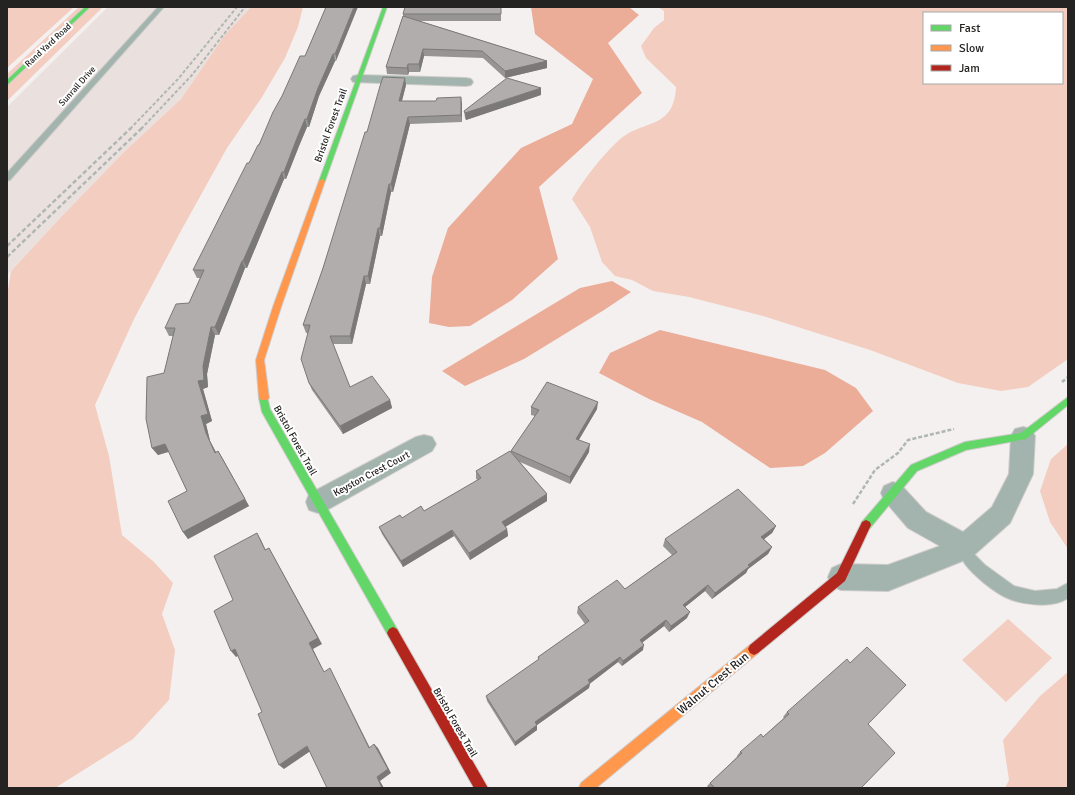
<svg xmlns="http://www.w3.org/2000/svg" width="1075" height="795" font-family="Signika,sans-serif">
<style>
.built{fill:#eae1de}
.green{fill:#f3cdc0;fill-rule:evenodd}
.water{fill:#ebac98}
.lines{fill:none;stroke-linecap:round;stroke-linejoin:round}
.lane-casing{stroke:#cecccb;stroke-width:2}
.street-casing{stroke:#cecccb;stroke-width:2}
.fast-casing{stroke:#cecccb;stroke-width:2}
.slow-casing{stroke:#cecccb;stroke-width:2}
.jam-casing{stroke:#cecccb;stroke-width:2}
.path{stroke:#aeb7b3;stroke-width:2.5;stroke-dasharray:4 2;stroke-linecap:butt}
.lane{fill:#a2b4ad;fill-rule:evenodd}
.street{fill:#a2b4ad;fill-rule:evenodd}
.fast{fill:#63d668;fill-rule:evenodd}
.slow{fill:#ff974d;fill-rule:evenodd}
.jam{fill:#b3261e;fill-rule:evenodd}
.rail-far1{stroke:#b0b7b3;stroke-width:2;stroke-dasharray:3.5 2;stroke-linecap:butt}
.rail{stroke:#b0b7b3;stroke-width:2.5;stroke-dasharray:4.5 2.5;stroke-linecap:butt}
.wall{fill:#979594}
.shaded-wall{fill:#7b7978}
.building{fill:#b0adac;stroke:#7b7978}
.labels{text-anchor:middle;stroke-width:4;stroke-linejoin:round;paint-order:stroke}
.far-street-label{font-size:9px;fill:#252322;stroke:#fff}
.street-label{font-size:10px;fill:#252322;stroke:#fff}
.near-street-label{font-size:12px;fill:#252322;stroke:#fff}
</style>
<rect width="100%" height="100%" fill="#f4f0ef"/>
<path class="built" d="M108,7h143l-27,29 -43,63 -56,52 -63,65 -55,59v-168z"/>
<path class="green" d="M7,7h67l-67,61z
M79,7h24l-96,94v-27z
M251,7h52l-5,20 -13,31 -23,39 -35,51 -45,81 -48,90 -39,86 14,51 13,79 32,27 19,21 -11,31 13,36 -6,50 -36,39 -78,49h-48v-492l4,-25 51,-55 63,-65 56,-52 43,-63z
M658,7h410v352l-40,28 -27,4 -43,-8 -88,-33 -107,-34 -74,-19 -36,-6 -21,-11 -17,-4 -13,-14 -12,-35 -18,-28c12,-20 29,-42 46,-58 23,-22 56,-10 58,-54l-30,-29 -5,-12 13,-18 10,-8v-9zM924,13h138v70h-138z
M1068,444v105l-18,-27 -10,-31 11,-32z
M1008,619l44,39 -46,44 -44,-42z
M1068,672v116h-63l4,-8 -6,-40 37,-44z"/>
<path class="water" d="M531,7h98l10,8 -31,28 34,50 -103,94 19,72 -46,41 -42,26 -21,1 -20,-4 3,-46 16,-49 73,-80 51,-24 21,-45 -58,-45z
M612,281l19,11 -27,18 -80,49 -59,27 -23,-15 138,-83z
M660,330l165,40 31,18 17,23 -48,42 -22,13 -33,2 -68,-46 -53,-23 -50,-26 11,-20z"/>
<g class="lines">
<defs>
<path id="lane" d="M158,7h6l-154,173 -3,1v-8z
M965,541l5,1 5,13 10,10 29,21 21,5 22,-2 11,-6v15c-15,11 -47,7 -63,-1 -12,-6 -32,-22 -40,-33 -3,-5 -5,-12 -7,-17l2,-5z"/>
<path id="street" d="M358,75l108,3 5,1 2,3 -2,3 -5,1 -113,-4 -2,-3 2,-3z
M1023,427l8,2 4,7 -2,38 -23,49 -36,32 -4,3 -82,33 -47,-1 -9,-4 -4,-9 4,-9 9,-4 47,1 52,-19 -32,-18 -24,-28 -3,-7 3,-7 9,-4 9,4 24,26 37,20 29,-25 17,-33 2,-38 4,-7z
M424,435l8,2 4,7 -4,7 -105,59 -9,3 -9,-3 -3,-8 3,-8 107,-57z"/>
<path id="fast" d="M85,7h5l-83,78v-5z
M383,7h4l-62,174 -1,1h-4l-1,-1z
M264,395l3,1 3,13 127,220 2,4 -2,4 -4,2 -4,-2 -127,-225 -3,-14 2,-2z
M1068,397v8l-42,34 -60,11 -49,21 -47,57 -4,2 -4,-2 -1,-3 1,-3 49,-57 54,-23 56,-9z"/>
<path id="slow" d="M322,179l3,2 -44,126 -17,53 5,38 -2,2h-6l-2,-2 -3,-38 17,-53 46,-126z
M754,643l4,2 2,4 -2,4 -162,135h-17l2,-5 169,-138z"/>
<path id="jam" d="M866,520l4,2 1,3 -26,56 -87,72 -4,2 -4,-2 -2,-4 2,-4 87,-72 25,-51z
M393,627l4,2 91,159h-14l-85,-151 -2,-4 2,-4z"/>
</defs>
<use href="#lane" class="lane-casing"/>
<use href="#street" class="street-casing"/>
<use href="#fast" class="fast-casing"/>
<use href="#slow" class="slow-casing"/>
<use href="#jam" class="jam-casing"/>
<path class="path" d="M1062,382l6,-5
M853,504l22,-34 23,-17 10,-13 46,-11"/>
<use href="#lane" class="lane"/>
<use href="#street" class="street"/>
<use href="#fast" class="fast"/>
<use href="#slow" class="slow"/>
<use href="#jam" class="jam"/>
<path class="rail-far1" d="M130,129l48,-50 59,-72
M141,129l51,-54 53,-68"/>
<path class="rail" d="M7,246l124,-118
M7,257l135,-129"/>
</g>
<path class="wall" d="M326,7l10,54h-1l-16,35 -10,31h-2l-8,19 -13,33h-2l-37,89h-2l-26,67h-4l-8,39 1,13 -5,2 9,32 -6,3 4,17 6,11 2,-1 5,8 26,47 -61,33 -5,-7 4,-41 -18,-39 -11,3 -6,-7 12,-75 9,-37h-4l-4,-8 24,-25 11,-25h-3l-4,-8 112,-214z
M405,7h96v14h-81l127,40v7l-42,10 -22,-20 -59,-2 -4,16h-11l-1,3 -21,-1 -1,-7 17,-51v-2z
M406,85l-4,16 60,3v18l-52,2 -17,68h-2l-9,44h-2l-10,48h-4l-14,60h-19l17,43 40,13 2,8 -49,26 -31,-44 -3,-7 -1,-50h-2l-3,-8 20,-57 44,-136z
M541,95l-75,25 -1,-2 -1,-7z
M531,407l66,2 -18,31 10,12 -19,32 -50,-22 27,32v7l-42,26 2,2 1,7 -38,24 -16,-24 -51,31 -21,-33 -3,-7 23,-9 22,-7 54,-31 -2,-1v-8l35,-19v-1l24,-35 -4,-1z
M776,526l-4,7 -8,6 8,8 -4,7 -20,15 -2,4 -34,26 -7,-8 -20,16 2,11 -18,14 -5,-6 -21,16v8l-21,16 -4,-4 -28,21 -1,5 -52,37v5l-22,16 -28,-45 -1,-5 52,-36v-3l47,-33 -8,-11 1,-6 47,-18 47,-34 -9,-9 2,-7z
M787,712l81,12 -7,64h-153l-1,-2 3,-3 27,-26v-1l3,-4 23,-15 21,-19 -1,-1z"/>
<path class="shaded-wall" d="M354,7h4l-22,54 -1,-7z
M423,49l1,7 -4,16 -1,-8z
M333,54l2,7 -16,35 -10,31 -2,-8 11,-31z
M547,61v7l-42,10v-7z
M408,64l1,8 -1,3 -1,-7z
M405,78l1,7 -6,23 -1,-7z
M541,88v7l-75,25 -1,-7z
M461,97l1,7v18l-1,-7z
M408,117l2,7 -17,68 -2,-8z
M305,119l2,8 -8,19 -13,33 -2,-7 13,-34z
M282,172l2,7 -37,89 -4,-7z
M389,184l2,8 -9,44 -2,-8z
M378,228l2,8 -10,48 -2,-8z
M242,261l3,7 -26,67 -4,-8z
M364,276l2,8 -14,60 -2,-8z
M211,327l4,8 -8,39 1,13 -5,2 9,32 -6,3 4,17 10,19 -5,-7 -9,-20 -5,-17 -3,-35 5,-15z
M390,400l2,8 -49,26 -3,-8z
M598,402l-1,7 -22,37 1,-7z
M165,444l5,7 -12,4 -6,-7z
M590,444l-1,8 -19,32v-7z
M218,451l31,55 -61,33 -5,-7z
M547,494v7l-45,28v-7z
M776,526l-4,7 -14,11 3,-7z
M507,529l1,7 -38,24 -1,-7z
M452,530l2,6 -51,31 -2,-6z
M257,533l4,7 8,17 -4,-7z
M772,547l-4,7 -20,15 -2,4 -34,26 3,-6 33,-28z
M269,548l53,96 -9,5 14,29 -3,-6 -15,-29z
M708,585l-3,6 -25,20 3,-6z
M690,612l-3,6 -18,14 2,-6z
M666,620l-2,6 -25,19 1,-5z
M644,645l-1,5 -21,16 1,-5z
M235,649l5,6 -4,2 -5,-6z
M620,657l-2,5 -31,24 1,-6z
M330,668l42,84 -3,-4z
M590,683l-1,5 -52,37v5l-22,16v-4l20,-20z
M374,744l4,4 13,25 -11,8 4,7h-2l-5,-11z
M307,746l5,4 -28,19 -5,-4z"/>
<path class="building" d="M326,7h28l-19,47h-2l-15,34 -11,31h-2l-8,19 -13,34h-2l-39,89h-1l-27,66h-4l-8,39 1,14 -6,1 10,33 -7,2 5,17 9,20 3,-2 27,48 -62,33 -15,-31 19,-10 -22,-47 -13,4 -6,-29 1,-42 17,-4 11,-45h-10l11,-24 13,-1 15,-33h-11l54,-107h2l9,-18h1l14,-33 9,-16 18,-40h5z
M405,7h96v7h-98z
M403,16l144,45 -42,10 -23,-20 -59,-2 -4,15h-11l-1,4 -21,-1z
M383,77l22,1 -6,23h37l1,-3 24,-1v18l-53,2 -17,67h-2l-9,44h-2l-10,48h-4l-14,60h-20l20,51 22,-11 18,24 -50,26 -31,-43 -8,-24 9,-34h-7l20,-57 42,-136h2l13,-46z
M507,78l34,10 -76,25 -1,-2z
M547,382l51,20 -22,37 14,5 -20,33 -59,-26 28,-41 -8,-3z
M510,451l37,43 -45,28 5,7 -38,24 -17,-23 -51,31 -22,-34 21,-12 2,3 19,-12 3,5 57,-33 -5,-7z
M738,489l38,37 -15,11 11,10 -24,18 2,1 -35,27 -7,-8 -25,20 7,7 -19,14 -5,-6 -26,20 4,5 -21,16 -3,-4 -32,23 2,3 -55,39 2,3 -22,17 -29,-46 53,-37 -1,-2 51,-36 -11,-14 39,-27 8,9 52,-37 -12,-13z
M257,533l8,17 4,-2 49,90 -9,5 15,29 6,-4 39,80 5,-4 14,25 -11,8 5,11h-55l-20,-42 -28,19 -21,-51 4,-2 -27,-63 -4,2 -17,-40 19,-11 -19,-44z
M867,647l39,38 -38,39 27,29 -34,35h-5l-1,-1 -1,1h-139l-5,-5 32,-30 -2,-1 21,-18 2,3 26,-23 -2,-2 60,-53 3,4z"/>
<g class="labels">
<g class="far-street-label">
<text transform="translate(48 45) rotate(-43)" y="3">Rand Yard Road</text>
<text transform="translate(77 86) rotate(-48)" y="3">Sunrail Drive</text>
</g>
<g class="street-label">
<text transform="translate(330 125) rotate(-70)" y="4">Bristol Forest Trail</text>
<text transform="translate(296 440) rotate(61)" y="4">Bristol Forest Trail</text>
<text transform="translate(371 473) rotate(-28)" y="4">Keyston Crest Court</text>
<text transform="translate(456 722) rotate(60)" y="4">Bristol Forest Trail</text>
</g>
<g class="near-street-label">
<text transform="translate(713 683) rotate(-40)" y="4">Walnut Crest Run</text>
</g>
</g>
<rect width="1075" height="795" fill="none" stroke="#252322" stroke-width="16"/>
<rect x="923" y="12" width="140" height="72" fill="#ffffff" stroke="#a8a7a7"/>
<rect x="931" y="25" width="20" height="6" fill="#63d668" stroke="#a8a7a7"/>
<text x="959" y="32" font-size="12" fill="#252322">Fast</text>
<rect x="931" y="45" width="20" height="6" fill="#ff974d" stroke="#a8a7a7"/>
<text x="959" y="52" font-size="12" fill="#252322">Slow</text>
<rect x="931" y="65" width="20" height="6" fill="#b3261e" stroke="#a8a7a7"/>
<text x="959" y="72" font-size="12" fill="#252322">Jam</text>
</svg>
